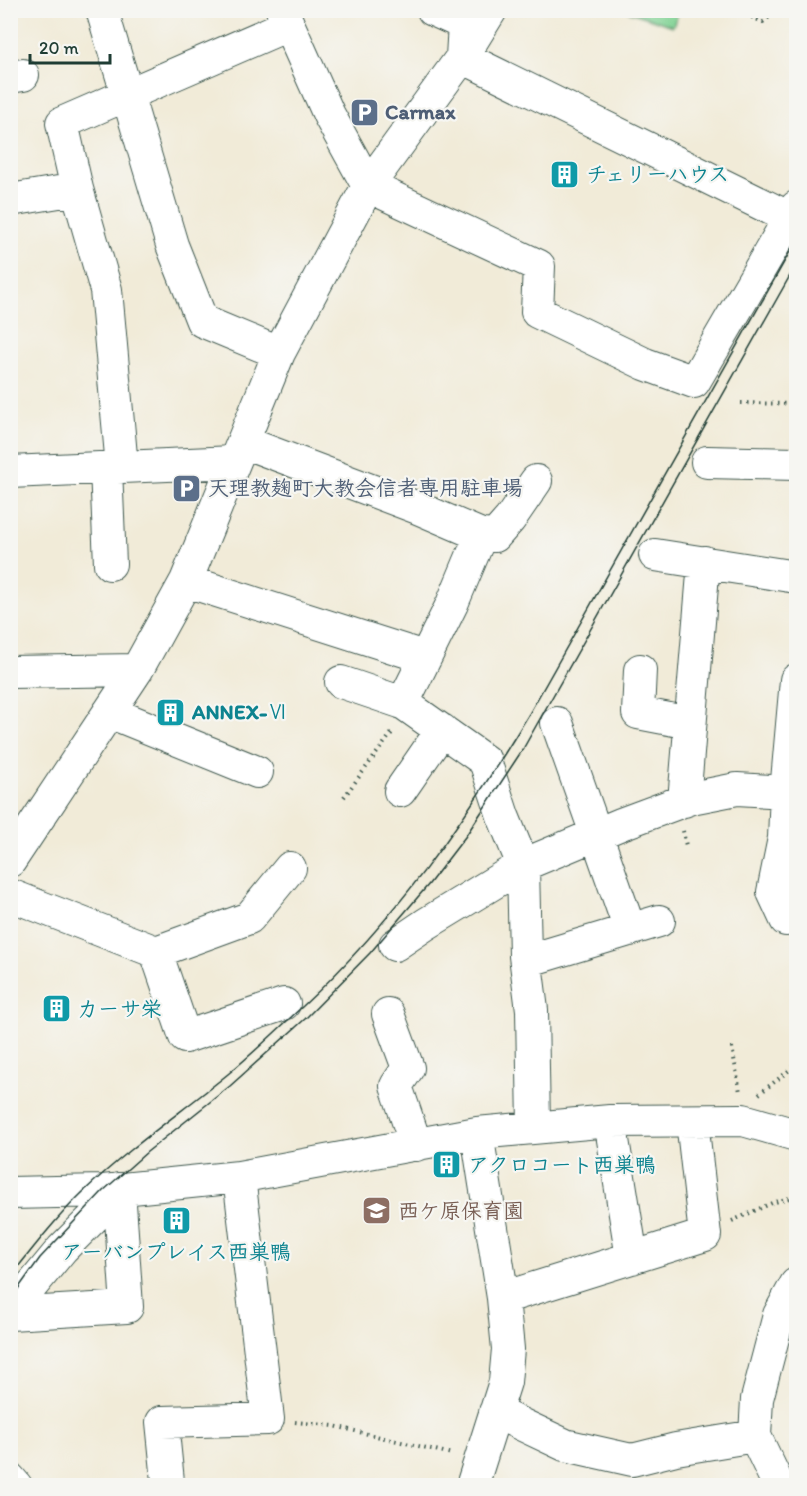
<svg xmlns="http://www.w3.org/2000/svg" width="807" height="1496" font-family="Itim,'Klee One',sans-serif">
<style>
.green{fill:#7fd293;stroke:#4f8864;stroke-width:1.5}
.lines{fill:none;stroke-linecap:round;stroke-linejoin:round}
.minor-casing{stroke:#3e574d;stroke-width:34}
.path{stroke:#3e574d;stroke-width:4;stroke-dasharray:1.5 4.5;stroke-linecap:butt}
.minor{stroke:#fff;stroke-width:32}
.tram{stroke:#1f3d34;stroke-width:1.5}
.labels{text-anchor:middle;stroke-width:4.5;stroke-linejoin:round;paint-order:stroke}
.service-label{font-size:21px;font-weight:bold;fill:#4e5e75;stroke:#f6f6f2;text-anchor:start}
.culture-label{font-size:21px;font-weight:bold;fill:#0d838f;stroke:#f6f6f2;text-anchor:start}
.education-label{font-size:21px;font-weight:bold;fill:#785e54;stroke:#f6f6f2;text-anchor:start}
</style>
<rect width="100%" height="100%" fill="#f6f6f2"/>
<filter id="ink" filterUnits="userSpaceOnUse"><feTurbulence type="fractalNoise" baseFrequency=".0167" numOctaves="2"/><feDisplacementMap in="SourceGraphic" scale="12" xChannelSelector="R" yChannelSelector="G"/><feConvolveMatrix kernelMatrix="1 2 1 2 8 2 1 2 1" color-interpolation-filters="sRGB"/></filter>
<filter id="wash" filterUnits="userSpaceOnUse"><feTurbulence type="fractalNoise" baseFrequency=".008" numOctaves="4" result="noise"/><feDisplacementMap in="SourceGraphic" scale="24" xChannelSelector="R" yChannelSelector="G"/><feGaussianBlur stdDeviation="1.35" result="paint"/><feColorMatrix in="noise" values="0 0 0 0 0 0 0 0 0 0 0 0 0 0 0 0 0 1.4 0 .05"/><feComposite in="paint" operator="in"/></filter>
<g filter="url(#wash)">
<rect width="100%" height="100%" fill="#f1ebd8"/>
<path class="green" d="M627,11l52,-1v1l-6,15z"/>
</g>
<g filter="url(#ink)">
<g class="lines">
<defs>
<path id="minor" d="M102,10l70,235 30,76 77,32
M282,10l47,105 39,71 171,80 -2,46 108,52 49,18 102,-175
M433,10l31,14 -2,33 334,164
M10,77l13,-2
M77,189l29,101 16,177
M10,200l67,-11 -15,-66 226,-98
M243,442l175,66 63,27 -29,69 -49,99 82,58 18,55 20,49 2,91 7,54 2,117
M707,462l89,2
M106,468l4,96
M10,472l224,-10
M481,535l14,1 15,-17 26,-38
M655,555l141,22
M186,581l238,76
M640,670l-2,43 52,10
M10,672l127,-2
M796,680l-10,112 -2,46 12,2
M341,682l62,21
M109,712l148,60
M557,723l73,207
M400,791l42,-61
M684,801l20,-239
M784,838l-11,54 13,28
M10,861l127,-191 49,-89 93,-228 89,-167 94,-129 29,-47
M10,895l146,57 93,-34 41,-50
M395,945l31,-21 97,-59 98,-41 70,-26 46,-9 49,3
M156,952l29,85 99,-33
M526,961l133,-40
M388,1014l20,54 -12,18 20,59
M610,1121l22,137
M10,1193l93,-2 136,-14 238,-44 133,-12 133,-1 53,15
M503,1298l202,-63 -13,-114
M10,1312l52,-63 57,-57
M10,1314l117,-7 -8,-118
M495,1412l70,33 67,15 44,-11 79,-13
M10,1479l6,7
M168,1481l-6,-59 106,-3 -29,-242
M472,1486l33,-104 3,-33 -5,-51 -26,-165
M779,1486l-24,-50 2,-37 22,-84 17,-31"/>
</defs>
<use href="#minor" class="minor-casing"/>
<path class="path" d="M735,10l28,12 15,-12
M783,10l13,8
M741,403l55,1
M344,797l50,-67
M683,831l3,15
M732,1047l8,45
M759,1094l37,-29
M732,1221l40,-18 24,-7
M295,1422l39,4 118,28"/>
<use href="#minor" class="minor"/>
<path class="tram" d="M10,1277c23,-29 47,-60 74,-86 45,-43 96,-78 144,-117 26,-21 50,-45 74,-67 93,-87 162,-185 227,-293l267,-473
M10,1300l30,-42 63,-67 44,-39 83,-66 75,-67 65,-66 59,-69 36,-47 58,-88 273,-484"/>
</g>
</g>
<defs>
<symbol id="parking-square" viewBox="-11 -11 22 22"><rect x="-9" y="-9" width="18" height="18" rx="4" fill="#5c6f8a" stroke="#f6f6f2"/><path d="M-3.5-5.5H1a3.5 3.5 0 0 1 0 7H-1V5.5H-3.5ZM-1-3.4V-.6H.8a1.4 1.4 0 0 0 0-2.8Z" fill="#fff"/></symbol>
<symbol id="building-square" viewBox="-11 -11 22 22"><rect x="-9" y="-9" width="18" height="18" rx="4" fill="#0f9aa8" stroke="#f6f6f2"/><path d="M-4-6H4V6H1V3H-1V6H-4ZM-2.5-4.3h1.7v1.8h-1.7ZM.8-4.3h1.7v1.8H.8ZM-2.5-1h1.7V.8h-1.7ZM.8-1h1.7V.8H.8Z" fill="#fff"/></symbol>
<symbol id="school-square" viewBox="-11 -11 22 22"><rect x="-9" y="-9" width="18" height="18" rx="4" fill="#8d6e63" stroke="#f6f6f2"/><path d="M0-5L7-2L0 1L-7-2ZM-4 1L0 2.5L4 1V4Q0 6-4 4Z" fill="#fff"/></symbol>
</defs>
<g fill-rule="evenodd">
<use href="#parking-square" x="348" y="96" width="33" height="33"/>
<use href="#building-square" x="548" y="158" width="33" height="33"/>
<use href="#parking-square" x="170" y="472" width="33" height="33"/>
<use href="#building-square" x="154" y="696" width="33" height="33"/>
<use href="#building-square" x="40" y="992" width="33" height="33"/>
<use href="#building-square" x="430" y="1148" width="33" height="33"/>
<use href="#school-square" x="360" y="1194" width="33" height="33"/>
<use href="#building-square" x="160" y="1204" width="33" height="33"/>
</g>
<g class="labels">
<g class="service-label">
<text x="385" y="119">Carmax</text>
<text x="208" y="495">天理教麹町大教会信者専用駐車場</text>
</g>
<g class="culture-label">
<text x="586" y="181">チェリーハウス</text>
<text x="192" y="719">ANNEX-Ⅵ</text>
<text x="77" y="1016">カーサ栄</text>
<text x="468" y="1172">アクロコート西巣鴨</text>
<text x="176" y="1259" text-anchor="middle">アーバンプレイス西巣鴨</text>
</g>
<g class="education-label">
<text x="398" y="1218">西ケ原保育園</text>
</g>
</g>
<rect width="807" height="1496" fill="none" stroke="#f6f6f2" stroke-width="36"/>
<path d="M30 54v9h80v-9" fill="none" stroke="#1f3d34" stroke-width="3"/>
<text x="39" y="54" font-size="18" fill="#1f3d34" stroke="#f6f6f2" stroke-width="4.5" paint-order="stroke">20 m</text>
</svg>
